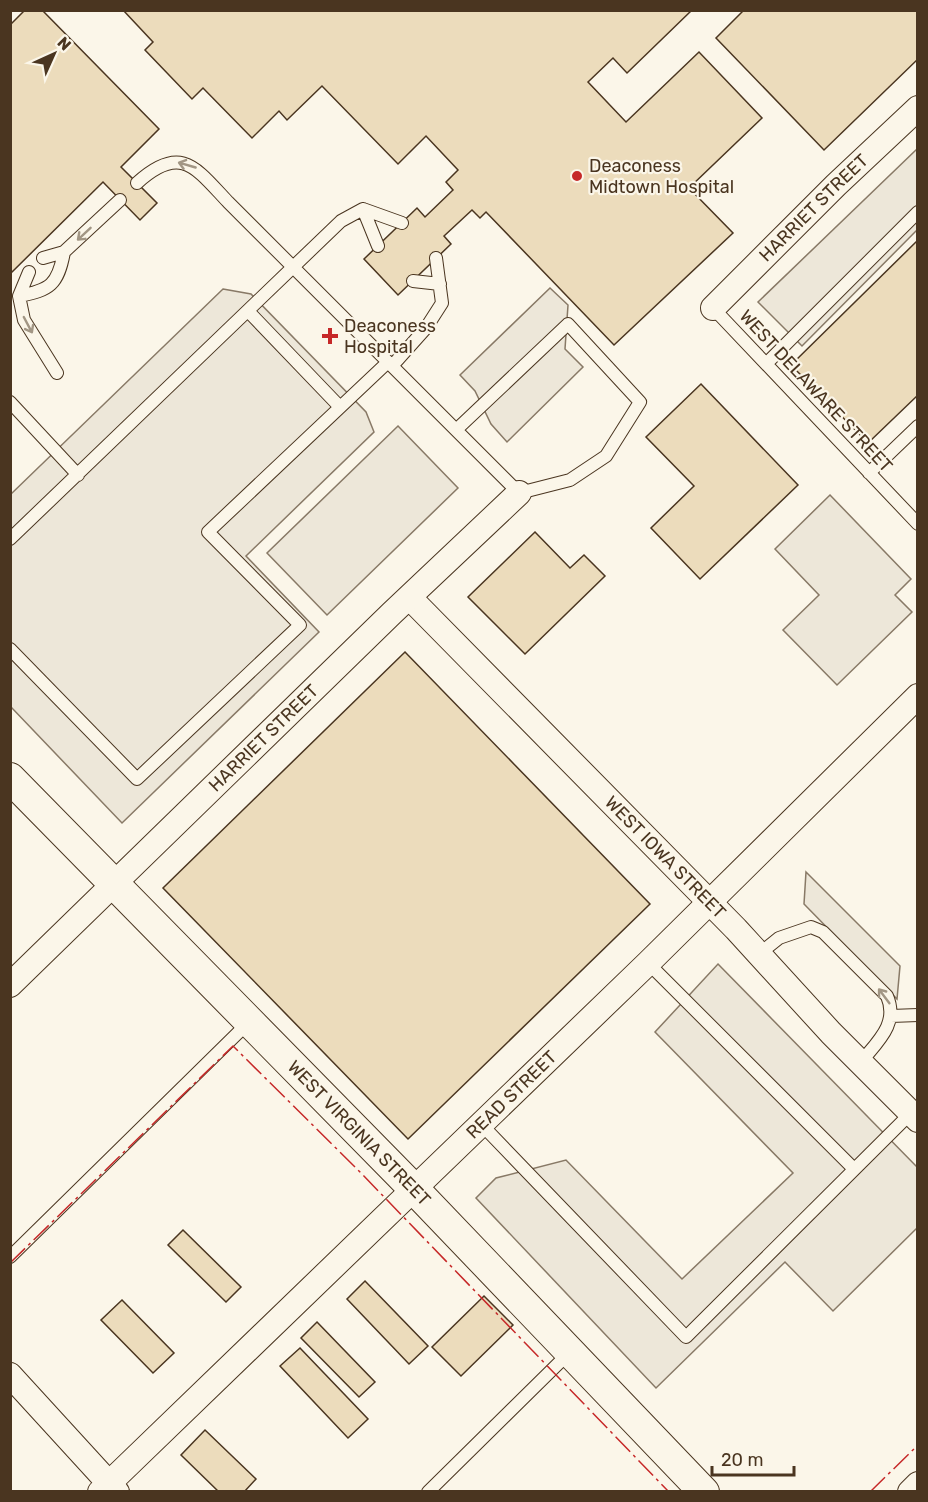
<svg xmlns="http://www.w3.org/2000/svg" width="928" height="1502" font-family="Rubik,sans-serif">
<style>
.parking{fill:#ede7d9;stroke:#887966;stroke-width:1.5}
.building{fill:#ecdcbc;stroke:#4a3520;stroke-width:1.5}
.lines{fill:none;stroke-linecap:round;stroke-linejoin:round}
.service-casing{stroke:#4a3520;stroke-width:14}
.minor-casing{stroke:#4a3520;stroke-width:26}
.tertiary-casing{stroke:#4a3520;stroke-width:32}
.service{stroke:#fbf6e9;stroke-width:12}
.minor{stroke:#fbf6e9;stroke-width:24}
.tertiary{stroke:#fbf6e9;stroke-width:30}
.power{stroke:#c62828;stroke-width:1.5;stroke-dasharray:21 4.5 3 4.5;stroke-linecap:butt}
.oneway{stroke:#a29684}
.poi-dot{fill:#c62828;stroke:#fbf6e9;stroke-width:2}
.labels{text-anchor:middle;stroke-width:4.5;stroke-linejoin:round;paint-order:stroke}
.poi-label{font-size:18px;fill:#4a3520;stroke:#fbf6e9;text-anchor:start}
.street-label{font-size:18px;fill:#4a3520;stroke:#fbf6e9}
</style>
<rect width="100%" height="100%" fill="#fbf6e9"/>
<path class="parking" d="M917,149v81l-115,116 -44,-44z
M550,288l18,17 -3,44 18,18 -76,75 -16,-18 -16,-33 -15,-16z
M223,289l28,5 115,118 8,20 -128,124 73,76 -197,191 -111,-116v-213z
M398,426l60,62 -131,127 -60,-62z
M830,495l81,84 -16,16 17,17 -75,73 -54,-55 36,-35 -44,-46z
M806,872l94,94 -3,33 -93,-95z
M718,964l199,203v61l-84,83 -48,-49 -129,126 -180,-190 20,-20 70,-18 116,119 111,-106 -138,-141z"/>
<path class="building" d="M25,10h17l117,119 -38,38 36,36 -17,17 -37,-38 -93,92v-249z
M123,10h569l-65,63 -14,-15 -25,24 38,40 73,-70 63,66 -73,70 44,45 -119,112 -128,-133 -6,6 -8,-8 -28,26 7,8 -53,51 -34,-36 53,-51 8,9 28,-27 -7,-8 12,-12 -32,-34 -28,28 -76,-78 -35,34 -8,-9 -27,27 -49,-50 -11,11 -47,-49 8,-8z
M744,10h171l3,3v46l-94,91 -108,-112z
M918,240v155l-50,48 -77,-78z
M701,384l97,101 -98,94 -49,-51 43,-42 -48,-49z
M535,532l35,36 14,-13 21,21 -80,78 -57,-57z
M405,652l245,252 -242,235 -245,-251z
M183,1230l58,57 -15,15 -58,-57z
M365,1281l63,65 -19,18 -62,-65z
M484,1296l29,29 -52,51 -29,-29z
M122,1300l52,53 -21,20 -52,-53z
M317,1322l58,60 -16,15 -58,-59z
M300,1348l68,71 -20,19 -68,-72z
M205,1430l51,49 -12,13h-25l-38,-37z"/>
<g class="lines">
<defs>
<path id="service" d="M137,183c44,-40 59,-15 91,19l291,291 51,-13 36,-24 34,-54 -72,-78 -112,106
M363,209l15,37
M43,258l21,-6 56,-52
M29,272l-10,24 5,24 33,53
M413,281l27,3
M19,296c31,-6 39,-11 45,-44
M713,308l205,216
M248,311l92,96
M766,364l152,-152
M392,366l34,-38 16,-25 -6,-45
M10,402l68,73
M869,473l49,-47
M10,539l331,-318 22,-12 39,14
M10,649l127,130 163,-154 -92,-93 180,-170
M759,954l20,-16 32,-11 12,5 64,64c12,28 -10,46 -26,66
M648,963l206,206
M891,1016l27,-1
M481,1124l205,213 225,-224
M10,1257l239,-235
M428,1492l142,-140"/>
<g id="minor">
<path id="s1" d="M713,308l123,-123 82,-77"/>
<path id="s2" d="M410,598l326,331 95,104 87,87"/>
<path id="s3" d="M10,985l382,-372 127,-120"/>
<path d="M10,1375l107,117"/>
<path id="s4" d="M100,1492l548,-529 270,-267"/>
<path d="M910,1492l8,-8"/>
</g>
<g id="tertiary">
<path id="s5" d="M10,778l404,411 290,303"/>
</g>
</defs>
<use href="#service" class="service-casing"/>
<use href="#minor" class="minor-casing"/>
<use href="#tertiary" class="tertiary-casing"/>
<use href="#service" class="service"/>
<use href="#minor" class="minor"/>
<use href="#tertiary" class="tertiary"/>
<path class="power" d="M10,1263l223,-217 127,126 309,320
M870,1492l48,-47"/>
</g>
<defs><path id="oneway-shaft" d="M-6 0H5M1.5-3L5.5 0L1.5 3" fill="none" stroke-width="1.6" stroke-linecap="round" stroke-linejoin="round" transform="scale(1.5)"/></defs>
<g class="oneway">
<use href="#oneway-shaft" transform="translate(187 165) rotate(-164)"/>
<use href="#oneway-shaft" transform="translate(84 234) rotate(137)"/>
<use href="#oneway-shaft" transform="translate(28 325) rotate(62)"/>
<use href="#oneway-shaft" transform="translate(884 996) rotate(-127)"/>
</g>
<g class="poi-dot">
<circle cx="577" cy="176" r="6"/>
<path d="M327 327h6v6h6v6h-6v6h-6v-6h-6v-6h6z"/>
</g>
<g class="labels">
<g class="poi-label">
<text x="589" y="172">Deaconess<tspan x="589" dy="21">Midtown Hospital</tspan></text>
<text x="344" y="332">Deaconess<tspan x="344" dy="21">Hospital</tspan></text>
</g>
<g class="street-label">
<text dy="6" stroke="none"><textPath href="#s1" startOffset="142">HARRIET STREET</textPath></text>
<text transform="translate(816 391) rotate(47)" y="6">WEST DELAWARE STREET</text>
<text dy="6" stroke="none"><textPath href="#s3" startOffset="354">HARRIET STREET</textPath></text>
<text dy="6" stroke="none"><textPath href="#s2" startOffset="364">WEST IOWA STREET</textPath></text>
<text dy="6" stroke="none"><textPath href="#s4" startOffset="572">READ STREET</textPath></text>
<text dy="6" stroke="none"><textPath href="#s5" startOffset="498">WEST VIRGINIA STREET</textPath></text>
</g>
</g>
<rect width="928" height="1502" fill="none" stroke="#4a3520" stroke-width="24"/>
<g transform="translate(54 54) rotate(45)" stroke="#fbf6e9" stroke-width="4.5" paint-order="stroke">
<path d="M0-4.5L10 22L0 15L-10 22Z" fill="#4a3520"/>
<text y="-9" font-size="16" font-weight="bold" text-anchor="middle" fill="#4a3520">N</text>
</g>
<path d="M712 1466v9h82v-9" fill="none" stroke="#4a3520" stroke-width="3"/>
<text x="721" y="1466" font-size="18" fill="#4a3520" stroke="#fbf6e9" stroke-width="4.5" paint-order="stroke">20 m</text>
</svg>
